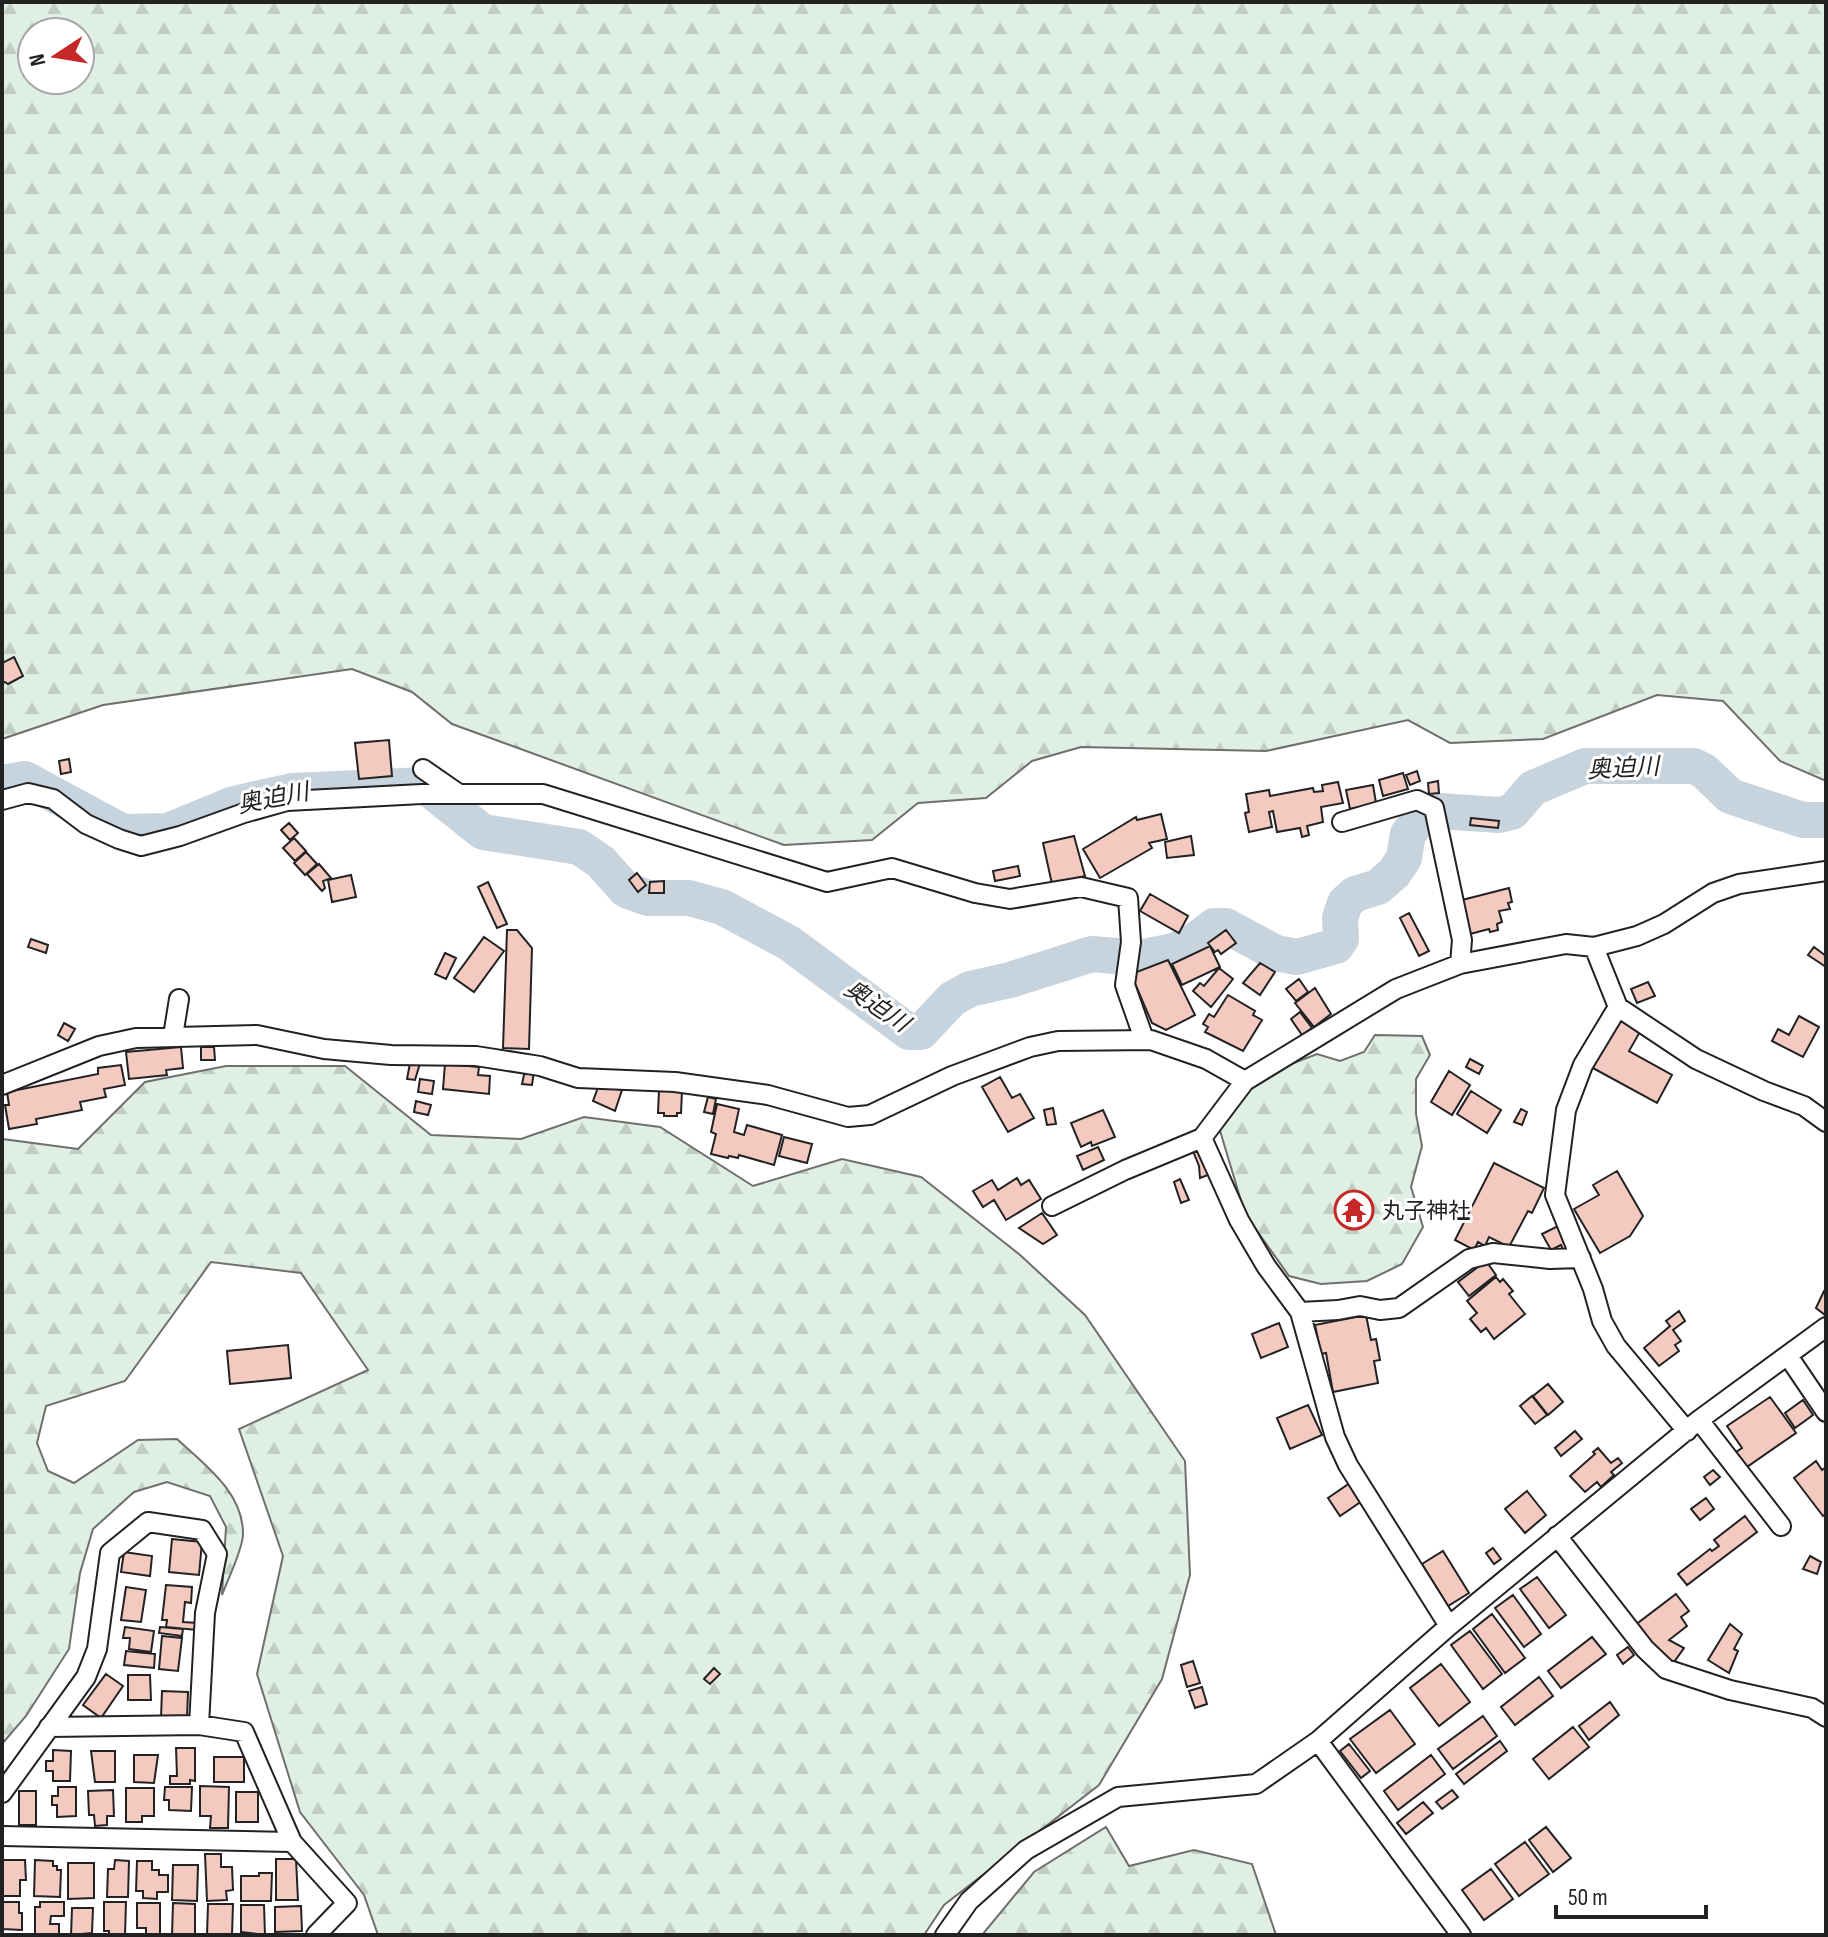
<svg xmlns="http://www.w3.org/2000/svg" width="1828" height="1937" font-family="'Sofia Sans Condensed','Noto Sans JP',sans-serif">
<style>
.forest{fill:url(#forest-firs);stroke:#6f6f6f;stroke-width:2;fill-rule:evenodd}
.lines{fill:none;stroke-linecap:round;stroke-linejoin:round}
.river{stroke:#c7d3dd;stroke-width:36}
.building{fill:#f3c9c0;stroke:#222;stroke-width:2}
.street-casing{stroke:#222;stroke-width:22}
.street{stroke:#fff;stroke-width:18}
.labels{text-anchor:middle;stroke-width:6;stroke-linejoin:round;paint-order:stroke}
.poi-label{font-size:22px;fill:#222;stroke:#fff;text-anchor:start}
.water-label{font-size:24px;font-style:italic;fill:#222;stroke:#fff}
</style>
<defs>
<pattern id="forest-firs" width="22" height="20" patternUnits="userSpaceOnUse" patternTransform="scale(2)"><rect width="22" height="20" fill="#e0efe3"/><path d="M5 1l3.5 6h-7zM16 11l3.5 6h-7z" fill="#c0cdc2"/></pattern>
</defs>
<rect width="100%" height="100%" fill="#fff"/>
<path class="forest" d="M2,2h1824v779l-46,-20 -57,-60 -66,-6 -114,44 -93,4 -42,-23 -142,31 -185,-4 -49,14 -46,37 -68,5 -46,37 -88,5 -332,-121 -40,-32 -60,-23 -249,36 -101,34zM32,32h48v48h-48z
M1375,1035l47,1 8,19 -14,24v35l6,32 -11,41 12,40 -21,37 -35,17 -46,3 -32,-8 -44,-62 -27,-90 23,-34 37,-21 39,-15 23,7 24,-9z
M226,1066h119l86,69 90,4 63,-22 76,10 93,59 89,-27 79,18 98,77 66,61 100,146 5,114 -28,104 -63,106 -155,120 -20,30h-546l-14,-40 -64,-83 -43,-138 26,-118 -44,-127 129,-59 -67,-97 -90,-11 -86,119 -79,25 -9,37 11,28 26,12 64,-43 39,-1c28,26 67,54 66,96 -1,16 -15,44 -21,60l4,-68 -16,-31 -43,-14 -33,10 -41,37 -13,44 -11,76 -43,67 -24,28v-605l76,10 67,-67z
M1106,1827l23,39 65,-16 58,14 24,71h-294l52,-63z"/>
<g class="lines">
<path class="river" d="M2,783l23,-4 98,53 45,-1 66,-27 58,-13 132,-6 59,47 96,15 22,15 25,28 22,8h41l33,9 67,36 120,89h12l31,-33 18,-10 40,-9 82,-26 47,4 35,-7 22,-11 18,-14h12l50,27 21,4 39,-11 5,-7 -1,-21 5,-15 10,-9 23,-7 16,-14 10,-15 4,-24 10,-13 21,-10 60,4 13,-3 21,-24 52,-22h109l10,5 26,25 73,24h23"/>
</g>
<path class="building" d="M14,657l9,19 -15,8 -3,-2 -3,1v-20z
M389,740l3,36 -33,3 -4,-36z
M69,759l2,13 -10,2 -2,-13z
M1417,771l3,10 -10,4 -4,-10z
M1403,773l5,16 -25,7 -4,-16z
M1438,781l1,12 -10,1 -1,-11z
M1338,782l5,21 -22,4 2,15 -16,4 2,9 -7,2 -2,-9 -23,4 -4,-21 -4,1 3,15 -23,5 -4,-19 4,-1 -3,-18 23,-4 1,6 43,-8 1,4 9,-1 -1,-6z
M1373,785l3,18 -26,6 -4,-19z
M1161,814l6,25 -18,4 3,5 -52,30 -17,-29 53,-32 1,3z
M1471,818l28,3 -1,7 -28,-3z
M289,823l9,10 -8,7 -9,-10z
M1074,836l11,40 -33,8 -9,-41z
M1191,836l3,19 -27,3 -2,-16z
M294,838l12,13 -11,10 -12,-13z
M306,852l11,12 -12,11 -11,-12z
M319,864l12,14 -8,3 2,7 -3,3 -15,-17z
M1018,866l2,10 -25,5 -2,-10z
M637,873l9,12 -8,7 -9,-12z
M351,875l5,22 -24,5 -4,-22z
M664,881v12h-15l1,-11z
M488,882l19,42 -10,4 -19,-41z
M1509,888l3,14 -4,1 2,6 -11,2 3,11 -5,2 1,6 -8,2 -1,-3 -19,5 -8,-34z
M1150,894l38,22 -9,17 -39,-22z
M1409,913l20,38 -10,5 -19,-38z
M507,930h10l15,18 -3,101 -26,-1z
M1226,930l10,13 -15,11 -3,-4 -3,2 -7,-9z
M484,937l20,14 -30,41 -20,-14z
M31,939l17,6 -2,8 -18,-6z
M1210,946l10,21 -38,18 -10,-21z
M1814,947l12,9v11l-18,-12z
M445,953l11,5 -10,21 -11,-5z
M1168,960l27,55 -29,15 -14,-7 -19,-44 3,-1 -2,-5z
M1260,963l15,9 -15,23 -17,-12z
M1219,968l14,11 -22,28 -18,-16 7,-8 4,3z
M1299,979l9,13 -12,9 -10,-12z
M1648,982l7,14 -18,7 -6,-14z
M1315,988l16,26 -17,13 -19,-24z
M1228,995l27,16 -2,4 9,5 -19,31 -38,-19 3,-5 -5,-3 6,-10 5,3z
M1300,1012l12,16 -10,7 -11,-16z
M1799,1016l20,11 -16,30 -31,-16 6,-12 11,6z
M1618,1017l23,13 -12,21 43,24 -15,28 -66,-36z
M64,1023l11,6 -7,12 -10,-6z
M181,1047l2,21 -17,2 1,5 -38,4 -3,-27z
M201,1047h13l1,13h-14z
M411,1058l10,2 -6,20 -8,-1z
M1470,1059l13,7 -4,8 -13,-7z
M445,1064l34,3 -1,8 12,1 -1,18 -46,-5z
M121,1065l4,20 -21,4 2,8 -26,5 2,8 -46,9 1,5 -28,5 -4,-24h4l-2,-13 91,-18v-6z
M525,1070l9,1 -2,14 -10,-1z
M1449,1071l21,14 -18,30 -21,-13z
M1000,1077l12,21 8,-4 14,24 -26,14 -26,-45z
M420,1079l14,2 -2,13 -14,-2z
M599,1085l23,5 -7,21 -22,-10z
M659,1090l23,1 -1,22h-4v3h-13v-3h-6z
M1471,1091l30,19 -14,23 -30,-19z
M708,1097l8,2 -3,15 -9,-2z
M416,1101l15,4 -3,10 -14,-3z
M717,1104l22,5 -5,23 10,3 3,-10 35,10 -8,30 -35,-10 -1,3 -9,-2 -1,2 -17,-4 5,-20 -5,-2z
M1053,1108l3,16 -9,1 -3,-15z
M1521,1109l6,3 -5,13 -8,-3z
M1103,1110l12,27 -23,9 -1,-4 -10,5 -10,-24z
M784,1137l28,7 -5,19 -28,-7z
M1198,1144l10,31 -8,3 -1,-12 -8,-20z
M1098,1147l6,13 -21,10 -6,-14z
M1494,1163l50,25 -12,25 -4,-2 -19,36 -20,-10 -4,9 -7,-4 -4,8 -19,-10z
M1617,1171l26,45 -13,20 -30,17 -26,-44 25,-14 -6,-10z
M1017,1178l4,7 8,-5 12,19 -35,21 -12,-20 -11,7 -10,-16 19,-11 6,10z
M1180,1179l9,21 -8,3 -7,-21z
M1357,1196l8,17 -13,5 -7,-17z
M1042,1213l15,22 -14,9 -24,-16z
M1562,1224l11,21 -10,5 -2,-5 -10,5 -9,-16z
M1486,1261l10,14 -27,21 -11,-14z
M1496,1277l4,5 3,-3 10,12 -4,3 16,20 -31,25 -8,-11 -5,4 -11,-13 7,-6 -10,-12z
M1824,1291h2l-1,24 -9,-7z
M1679,1311l6,10 -12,9 8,11 -6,4 4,6 -20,15 -15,-18 26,-22 -4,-5z
M1366,1315l5,25 5,-1 4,21 -6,1 4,22 -45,9 -7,-39 -5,1 -6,-29z
M1279,1323l9,24 -27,11 -9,-24z
M288,1345l3,33 -61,6 -3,-33z
M1548,1384l15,18 -15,13 -15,-19z
M1532,1396l15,19 -12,9 -15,-18z
M1770,1397l26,36 -52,36 -11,-15 9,-6 -15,-22z
M1803,1400l10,15 -18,13 -10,-15z
M1308,1405l14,30 -32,14 -13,-31z
M1575,1431l7,8 -21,17 -6,-8z
M1598,1448l13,15 7,-5 4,5 -11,9 3,3 -13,12 -4,-5 -12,10 -15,-16 25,-22 -2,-2z
M1816,1461l6,9 4,-3v47l-3,2 -29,-38z
M1713,1470l7,7 -10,8 -6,-8z
M1350,1483l12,18 -22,15 -12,-18z
M1527,1491l19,24 -21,18 -20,-24z
M1706,1498l8,11 -14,11 -9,-11z
M1745,1516l12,16 -70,53 -9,-11 32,-25 2,2 7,-5 -5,-6z
M172,1539l30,3 -3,33 -30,-3z
M1493,1548l8,11 -7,5 -8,-11z
M1443,1551l26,42 -21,13 -26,-42z
M124,1552l28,4 -2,20 -29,-4z
M1810,1556l11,6 -4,12 -14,-5z
M1537,1577l29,38 -17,13 -29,-39z
M166,1585l26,2 -1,16 -6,-1 -2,20 15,1 -1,7 -31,-3 1,-7h-5z
M126,1587l20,3 -5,32 -20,-2z
M1676,1594l13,17 -8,6 6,9 -18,14 15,8 -10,14 -10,-3 -30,-33z
M1513,1595l28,39 -17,13 -29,-39z
M1492,1614l33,44 -20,15 -32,-44z
M1730,1624l12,10 -8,15 4,2 -9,22 -21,-13z
M125,1627l29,4 -3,21 -22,-3 1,-11h-7z
M160,1627l23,2 -1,7 -23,-3z
M1470,1631l32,43 -19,15 -32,-44z
M162,1636l20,2 -4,33 -19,-2z
M1592,1637l14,17 -45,34 -13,-17z
M1628,1647l6,8 -11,9 -6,-9z
M126,1651l29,3 -1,14 -30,-3z
M1193,1661l7,22 -13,4 -6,-22z
M1441,1664l29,38 -31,24 -29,-38z
M714,1668l6,6 -10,10 -6,-5z
M106,1674l17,12 -22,32 -18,-13z
M128,1675h22l1,25h-23z
M1539,1677l14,19 -38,29 -14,-18z
M1202,1687l5,17 -12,4 -6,-17z
M162,1691l26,1 -1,26 -26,-1z
M1610,1702l9,13 -30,25 -10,-14z
M1390,1710l25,34 -39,29 -26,-34z
M1483,1716l14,20 -44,33 -15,-20z
M1573,1727l16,20 -40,32 -16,-20z
M1500,1741l7,10 -43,33 -8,-10z
M1349,1744l21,27 -9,7 -21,-27z
M176,1748h19v33l-5,-1v4h-20v-8h7z
M53,1750l18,1 -1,30h-17v-10h-7v-10h7z
M91,1751h24v31h-20z
M134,1755h24l-4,28 -20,-1z
M1431,1755l14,19 -47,36 -14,-19z
M214,1757h30v25h-30z
M200,1786l29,1 -1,41h-18l1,-12h-11z
M58,1787h18v29l-19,1v-12h-5v-9h6z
M165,1787h27l-1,24 -22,-1v-10h-5z
M126,1788h28v28h-12v6h-16z
M113,1790l1,26h-7v9l-12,1 -1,-11h-5l-1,-24z
M1452,1790l6,7 -16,12 -6,-7z
M19,1791h17v34h-17z
M236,1792h22v30h-22z
M1423,1802l10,11 -27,21 -9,-11z
M1546,1827l25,31 -18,14 -24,-32z
M1525,1842l24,32 -30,22 -24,-32z
M205,1854h16v13h11l1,23 -7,1 1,9 -20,1z
M276,1859h20l2,41h-22z
M2,1860h23l1,20h-6v16h-18z
M35,1860l18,1v5h4v4h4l-1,27 -26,-1z
M115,1860l14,1 -1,36h-21l1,-28h6z
M137,1861h15v9h7v5h9v17h-11v7l-14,-1v-7h-7z
M68,1863h26v35l-26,1z
M173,1865h25l-1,36 -25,-1z
M1491,1869l22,30 -29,21 -22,-30z
M259,1873h13l-1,28h-30v-25h18z
M2,1902h17v11h3v17l-20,-1z
M40,1902h24v14h-13l-1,8h9v11h-24v-28h5z
M104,1902h22l-1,33h-16v-4h-5z
M137,1903h23v32h-14v-7h-9z
M173,1903l22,1v31h-23z
M208,1904h25l-1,31h-25z
M241,1905h23l1,30 -24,-3z
M301,1906l1,25 -27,1v-25z
M72,1908h21l-1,25 -21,2z"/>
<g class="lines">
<defs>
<path id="street" d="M423,769l36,25
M2,800l26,-7 25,6 33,25 33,15 22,7 39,-10 64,-23 43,-12 135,-7h121l284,88 65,-14 83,25 35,6 71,-12 47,11 3,44 -6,43 19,54
M1342,822l75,-22 17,8 28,132 -2,24
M1594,947l24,60 78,52 68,32 40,15 22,16
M1618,1007l-35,58 -17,45 -11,85 38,94 9,32 14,25 71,85
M173,1036l6,-37
M2,1085l97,-39 37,-8 121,-3 67,14 67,6 85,1 64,10 38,12 97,4 93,13 80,22 22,-2 82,-39 78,-29 28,-6 93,-1 55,19 39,22
M1052,1206l73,-36 77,-32
M1300,1312l38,-2 22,-4 20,4 19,-2 70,-49 24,-6 57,6 31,-1
M1788,1356l38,56
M1699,1420l82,106
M1557,1536l88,113 21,20 64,21 82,18 14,9
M1449,1626l-101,-161 -13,-28 -35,-125 -34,-46 -27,-46 -37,-82 43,-57 151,-92 64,-25 106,-20 28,3 43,-11 27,-12 49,-31 26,-9 87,-13
M49,1727l150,-2 45,7 48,110 55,61 -31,32
M1318,1741l143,194
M2,1793l84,-116 11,-28 13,-96 38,-31 54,8 15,24 -12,59 -6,112
M2,1836l290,6
M945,1935l24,-34 57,-51 92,-53 138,-13 62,-43 131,-115 250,-206 127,-93"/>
</defs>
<use href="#street" class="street-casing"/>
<use href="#street" class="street"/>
</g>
<defs>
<symbol id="temple-ring" viewBox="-11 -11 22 22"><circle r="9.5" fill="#fff" stroke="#c62828" stroke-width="1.5"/><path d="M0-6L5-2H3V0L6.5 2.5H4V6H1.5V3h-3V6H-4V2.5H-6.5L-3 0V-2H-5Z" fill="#c62828"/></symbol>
</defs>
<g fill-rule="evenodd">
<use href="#temple-ring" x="1332" y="1188" width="44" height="44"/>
</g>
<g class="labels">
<g class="poi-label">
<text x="1382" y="1218">丸子神社</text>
</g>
<g class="water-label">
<text transform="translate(1623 768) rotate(-3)" y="8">奥迫川</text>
<text transform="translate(273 798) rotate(-11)" y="8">奥迫川</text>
<text transform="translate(877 1006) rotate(34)" y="8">奥迫川</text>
</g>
</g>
<rect width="1828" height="1937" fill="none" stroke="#222222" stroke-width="8"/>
<g transform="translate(56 56) rotate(258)"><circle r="38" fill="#ffffff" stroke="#a7a7a7" stroke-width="2"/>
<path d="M0-6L14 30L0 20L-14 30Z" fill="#c62828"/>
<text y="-12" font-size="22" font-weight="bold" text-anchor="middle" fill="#222222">N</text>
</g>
<path d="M1556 1905v12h150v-12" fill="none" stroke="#222222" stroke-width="4"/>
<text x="1568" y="1905" font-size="24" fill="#222222" stroke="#ffffff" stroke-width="6" paint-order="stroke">50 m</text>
</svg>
